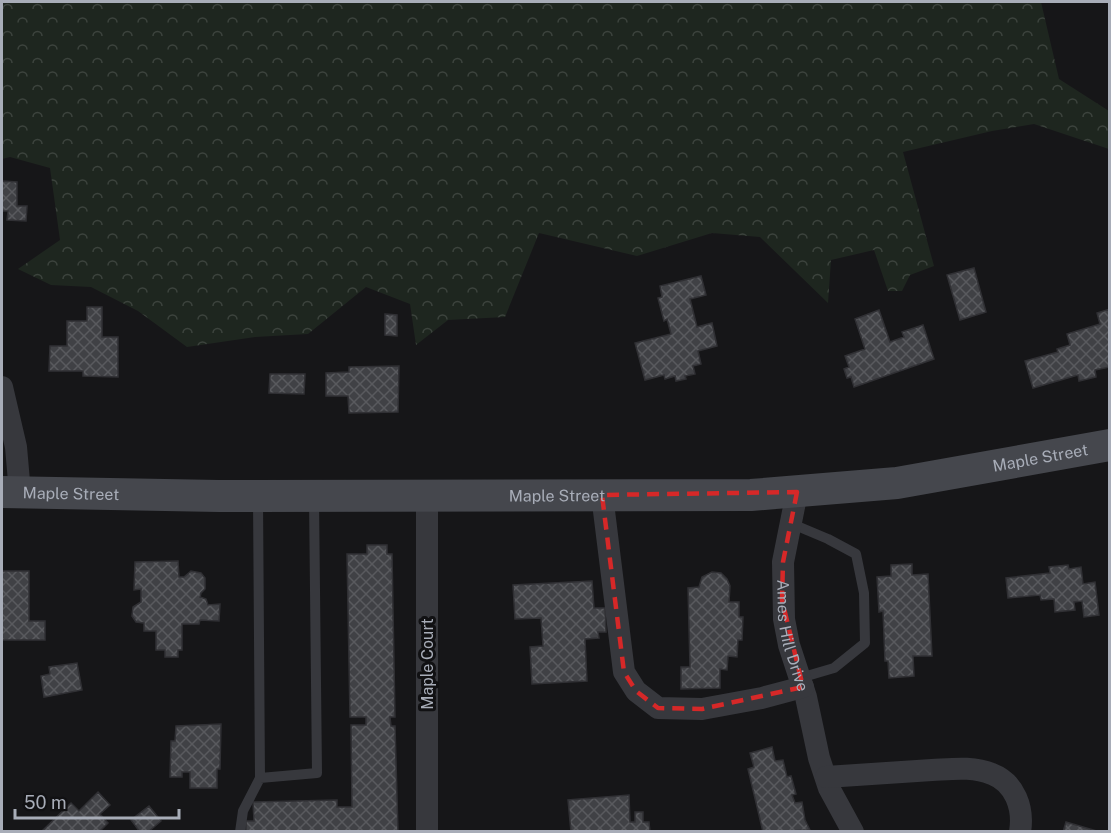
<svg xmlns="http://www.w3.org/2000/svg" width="1111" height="833" font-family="'Public Sans',sans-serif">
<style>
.forest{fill:url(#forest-crowns)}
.building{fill:url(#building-cross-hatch);stroke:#303034;stroke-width:1.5}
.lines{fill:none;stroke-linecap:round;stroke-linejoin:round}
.lane{stroke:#37383d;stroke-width:10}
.street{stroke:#37383d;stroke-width:22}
.secondary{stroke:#45474d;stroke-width:32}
.marked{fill:none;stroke:#d62828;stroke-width:4.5;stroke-dasharray:12 8;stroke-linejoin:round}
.labels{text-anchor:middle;stroke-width:6;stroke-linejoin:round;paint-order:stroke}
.street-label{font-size:16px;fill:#a8adb8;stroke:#111113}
</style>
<defs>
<pattern id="forest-crowns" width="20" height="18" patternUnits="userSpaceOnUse" patternTransform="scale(1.5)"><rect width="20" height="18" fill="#1e261f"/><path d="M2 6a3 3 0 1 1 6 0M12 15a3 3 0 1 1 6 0" fill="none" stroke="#3c433d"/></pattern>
<pattern id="building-cross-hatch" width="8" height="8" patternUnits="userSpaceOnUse" patternTransform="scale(1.5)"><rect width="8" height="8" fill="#404145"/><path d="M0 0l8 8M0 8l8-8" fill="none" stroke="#595a5e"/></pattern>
</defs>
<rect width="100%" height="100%" fill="#161618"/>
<path class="forest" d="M2,2h1039l18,77 50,32v38l-75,-25 -42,7 -89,21 31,114 -24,9 -8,16h-14l-14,-41 -43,10 -3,43 -68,-66 -48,-4 -75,23 -98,-23 -34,84 -57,3 -32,25 -6,-41 -44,-17 -58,47 -53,3 -68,10 -49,-36 -47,-24 -40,-2 -33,-16 42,-29 -10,-72 -40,-11 -8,2z"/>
<path class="building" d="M2,181l15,1v24h10l-1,15 -19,-1 1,-9h-6z
M974,268l12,44 -26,8 -13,-45z
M701,276l5,19 -16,4 7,28 15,-4 5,23 -19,5 3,13 -8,2 2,8 -10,2 1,3 -10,2 -1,-5 -10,3 -1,-4 -19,5 -10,-37 36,-9 -4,-15 -3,2 -6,-23 4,-1 -2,-11z
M87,307h15v30h16v40l-35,-1v-5h-34l1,-25h17v-25h20z
M1110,309v58l-15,3 1,7 -17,4 -1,-6 -45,13 -8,-27 33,-9 -1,-3 13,-4 -3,-11 33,-10 -3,-11z
M879,310l11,32 14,-5 -2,-5 21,-7 11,34 -80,28 -3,-10 -4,1 -3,-9 5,-2 -4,-11 20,-7 -10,-30z
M385,314l12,1v21l-12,-1z
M399,366l-1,46 -49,1 -1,-17h-22v-23l23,-1v-5z
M270,374h35l-1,20 -35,-1z
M367,545h20v9h5l3,163h-5l1,9h4l3,106h-152v-11h8l-1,-19 84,-2v7h15l-1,-82h15v-8h-16l-3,-163h20z
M178,561l1,16h5l7,-6 10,2 4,5v11l-4,4 -1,4 6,2 2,6 12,-1 -1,17 -19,-1 -1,4h-17v26h-4v7h-13v-7h-9v-19h-12v-8l-8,-1 -4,-6 1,-9 8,-5v-13l-7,1 1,-28z
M912,564v11l16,-1 4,82h-19l1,20 -25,2 -1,-17h-3l-2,-50 -4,1 -2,-35 14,-1v-11z
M1068,565l1,4 12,-2 2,17 12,-2 4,33 -15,2 -2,-16 -8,1 1,8 -20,2 -1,-13 -13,1 -1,-5 -32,3 -2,-20 44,-5 -1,-6z
M2,571h27v50h16v19h-43z
M712,572l9,1 6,6 3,7 -1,16h10v15h4l-1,23h-4l-1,17 -9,-1 -1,14 -7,-1v19l-39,1v-22h9l-2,-79 11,-1 3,-10z
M592,581l2,27h11l1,24h-8l1,6 -14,1 2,42 -55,3 -2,-37 13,-1 -2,-28 -26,1 -2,-34z
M77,663l5,27 -38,7 -3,-21 9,-2 -1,-7z
M221,724l-1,45h-3v19h-27v-16h-8v5h-12l1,-36h4l1,-15z
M772,747l3,14 8,-1 4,17 4,-1 5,18 -4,1 3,8 7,-1 3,18 5,10 -47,2 -15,-63 6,-2 -4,-14z
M98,792l12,13 -10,9 8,9 -9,9h-58l30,-29 8,8z
M629,795l1,27h5v-10h8v10h6l1,10h-79l-3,-32z
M149,806l12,15 -13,11h-8l-9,-12z
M1066,822l34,10h-37z"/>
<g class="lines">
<path class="lane" d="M258,499l2,279 57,-5 -3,-275
M790,523l38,16 28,15 8,39 1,50 -31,25 -34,10
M240,832l3,-21 17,-33"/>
<g class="street">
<path d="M2,387l14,60 4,46"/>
<path id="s1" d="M797,492l-14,70 1,57 5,26 17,52 13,61 10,30 24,44"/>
<path d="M602,495l22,177 12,19 22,17 44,1 60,-11 41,-11"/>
<path d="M826,777c35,-2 71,-5 106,-7 20,-1 41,-4 60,4 23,9 32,34 28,58"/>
<path d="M427,832v-336"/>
</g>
<path class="secondary" id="s2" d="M2,492l217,4 532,-1 146,-12 213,-38"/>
</g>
<path class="marked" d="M797,492l-14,70 -1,38 21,87 -101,22 -44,-1 -22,-17 -12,-19 -22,-177z"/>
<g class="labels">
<g class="street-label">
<text dy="6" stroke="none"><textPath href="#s2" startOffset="1041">Maple Street</textPath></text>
<text dy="6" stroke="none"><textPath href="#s2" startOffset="69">Maple Street</textPath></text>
<text dy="6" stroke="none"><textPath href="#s2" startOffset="555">Maple Street</textPath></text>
<text dy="6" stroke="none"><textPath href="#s1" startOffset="146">Ames Hill Drive</textPath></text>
<text transform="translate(427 664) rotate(-90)" y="6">Maple Court</text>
</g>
</g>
<rect width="1111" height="833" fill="none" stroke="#a8adb8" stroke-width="6"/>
<path d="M15 809v9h164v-9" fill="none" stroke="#a8adb8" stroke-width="3"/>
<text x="24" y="809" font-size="18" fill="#a8adb8" stroke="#111113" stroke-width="4.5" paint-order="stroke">50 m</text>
</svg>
